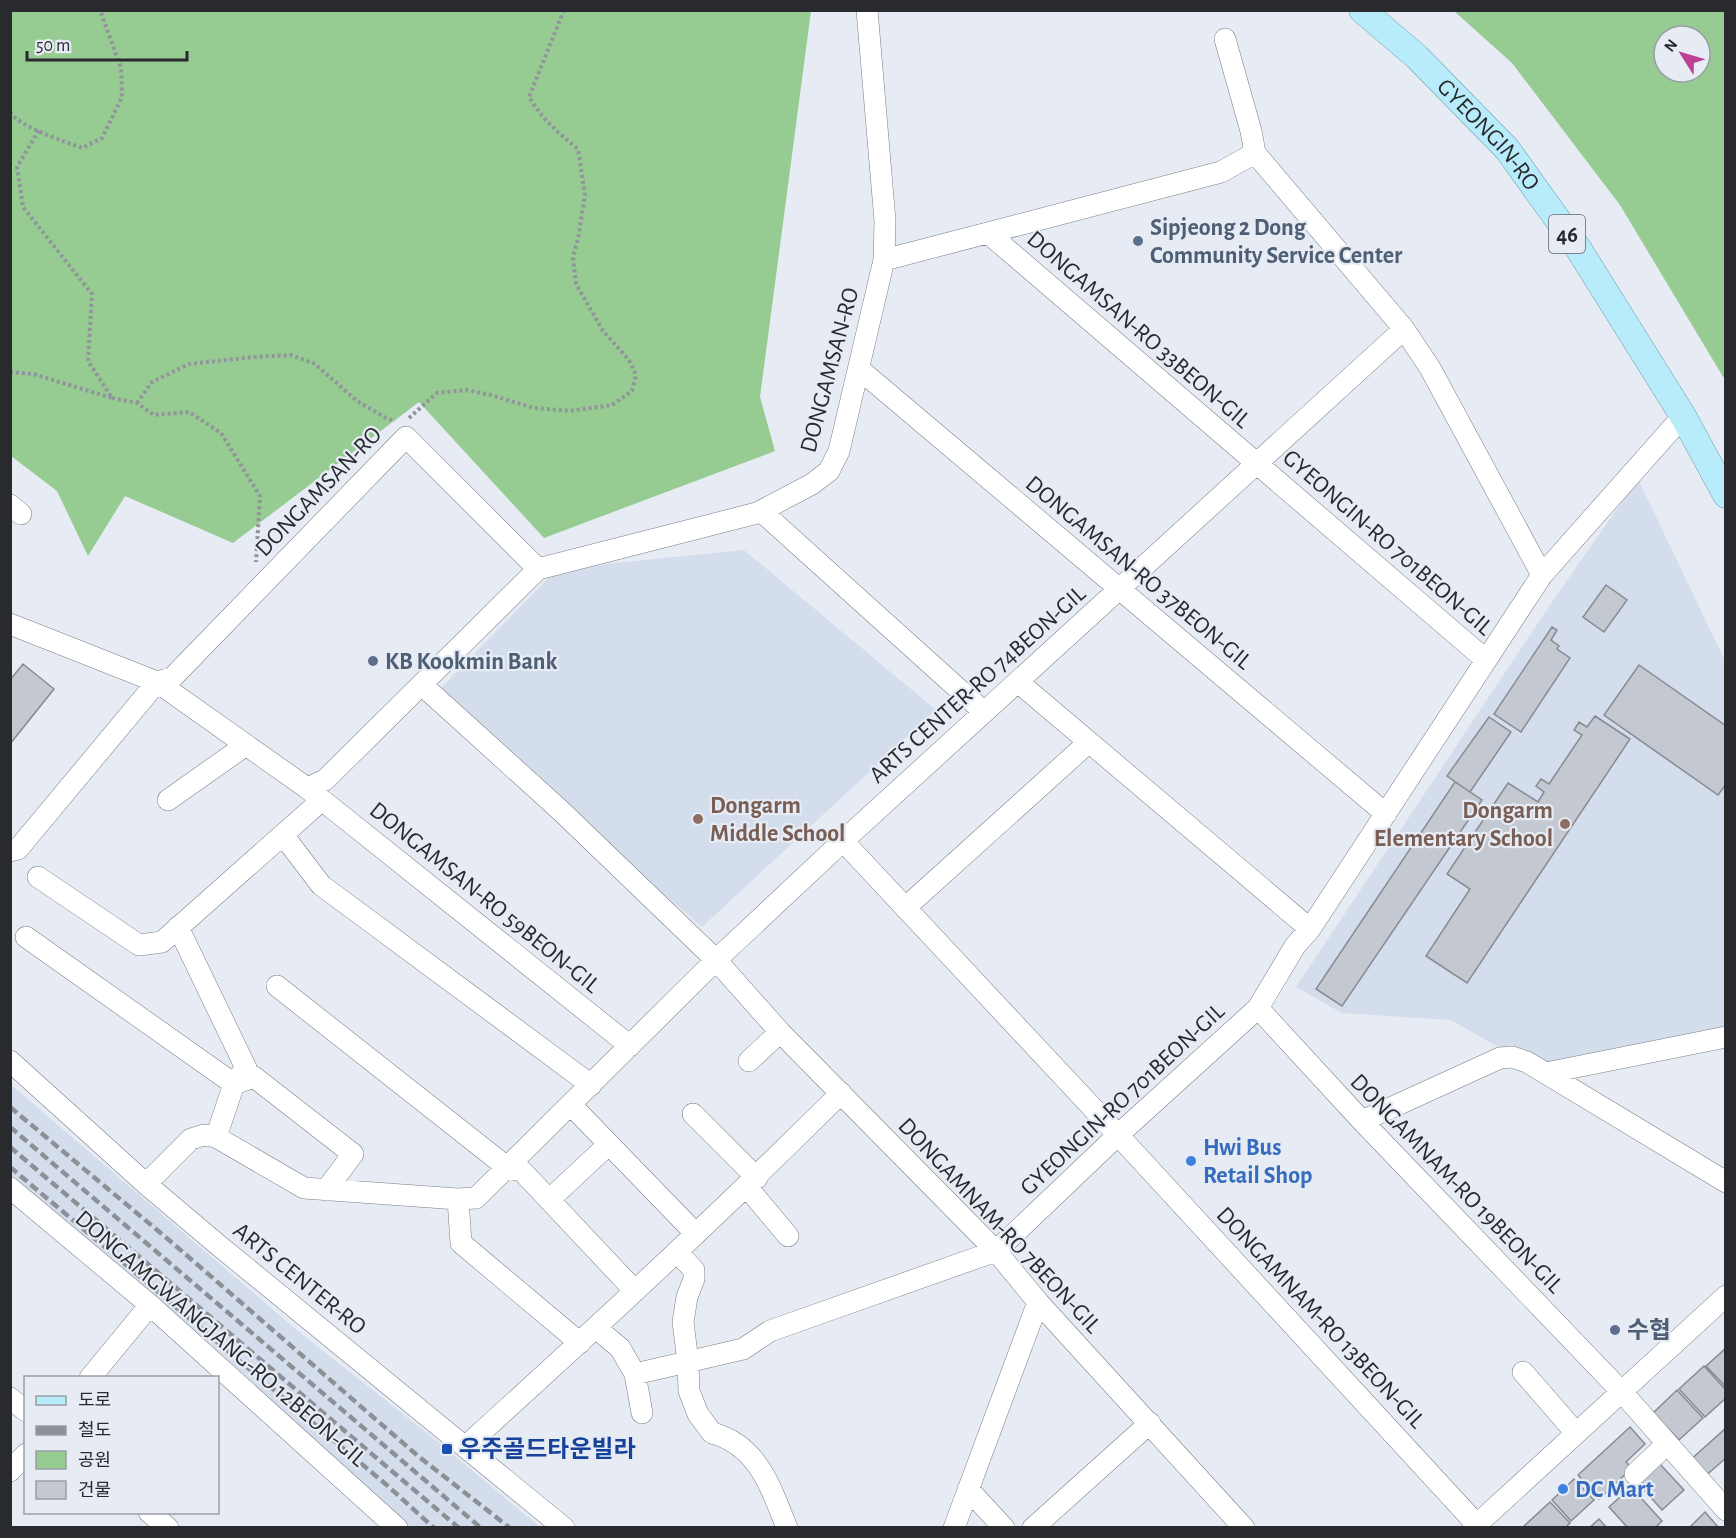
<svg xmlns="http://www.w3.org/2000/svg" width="1736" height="1538" font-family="'Alegreya Sans','Noto Sans KR',sans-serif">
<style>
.built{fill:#d4ddec}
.green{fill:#96cb91;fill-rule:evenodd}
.building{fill:#c3c8d1;stroke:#868b93;stroke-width:1.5}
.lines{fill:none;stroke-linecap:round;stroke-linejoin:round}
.minor-casing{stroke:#7a7e86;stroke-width:22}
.major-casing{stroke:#69a0b0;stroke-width:27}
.path{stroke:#91959b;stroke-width:4;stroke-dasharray:3 3;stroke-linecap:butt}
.minor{stroke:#fff;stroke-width:21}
.major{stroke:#b9ecfa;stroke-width:26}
.rail{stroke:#8d9096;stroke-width:4.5;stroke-dasharray:9 4.5;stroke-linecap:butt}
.service-dot{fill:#5c6f8a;stroke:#e6ebf4;stroke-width:2}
.education-dot{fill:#8d6e63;stroke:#e6ebf4;stroke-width:2}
.shop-dot{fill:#3f7fe0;stroke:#e6ebf4;stroke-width:2}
.transit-dot{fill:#1a4fb4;stroke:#e6ebf4;stroke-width:2}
.labels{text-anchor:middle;stroke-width:4.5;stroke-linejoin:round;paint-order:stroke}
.shield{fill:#e6ebf4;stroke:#626469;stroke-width:1.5}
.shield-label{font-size:22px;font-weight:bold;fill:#292a2e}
.street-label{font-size:24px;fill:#292a2e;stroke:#e6ebf4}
.service-label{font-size:24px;font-weight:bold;fill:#4e5e75;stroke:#e6ebf4;text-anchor:start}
.education-label{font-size:24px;font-weight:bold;fill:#785e54;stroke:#e6ebf4;text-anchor:start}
.shop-label{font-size:24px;font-weight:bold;fill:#366cbe;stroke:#e6ebf4;text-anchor:start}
.transit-label{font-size:24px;font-weight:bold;fill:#164399;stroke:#e6ebf4;text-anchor:start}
</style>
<rect width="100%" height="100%" fill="#e6ebf4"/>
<path class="built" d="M1638,479l87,182v369l-181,33 -42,-14 -51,-29 -109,-7 -46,-26 260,-391z
M744,550l192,160 -234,217 -268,-232 123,-126z
M10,1084l289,248 128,101 113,94h-129l-150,-133 -250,-211z"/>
<path class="green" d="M10,11h801l-51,386 15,54 -231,87 -125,-136 -186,141 -108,-47 -37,60 -31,-65 -46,-35z
M1454,11h271v369l-105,-175 -108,-142zM1664,36h36v36h-36z"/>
<path class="building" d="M1606,585l21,15 -23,32 -21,-15z
M1552,627l5,3 -6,10 8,6 -2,3 13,9 -49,74 -27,-18z
M23,664l31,25 -44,55v-64z
M1639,665l87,61v58l-8,11 -114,-80z
M1595,716l35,23 -163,244 -41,-27 44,-67 -23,-15 61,-91 30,19 6,-10 -8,-6 5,-7 8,5 33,-49 -8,-5 5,-8 8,5z
M1489,717l22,15 -41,60 -23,-16z
M1455,782l27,18 -140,206 -26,-17z
M1726,1348v39l-20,-21z
M1704,1366l22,24v8l-21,19 -26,-28z
M1677,1390l26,28 -24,22 -26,-27z
M1630,1427l15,17 -19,18 6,6 -33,31 -21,-24z
M1726,1428v30l-23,20 -15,-16z
M1658,1462l26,28 -22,20 -25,-28z
M1574,1479l20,21 -23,21 -19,-21z
M1631,1487l31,34 -7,7h-27l-19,-21z
M1550,1502l20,21 -5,5h-43z
M1705,1512l14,16h-30z
M1599,1519l8,9h-18z"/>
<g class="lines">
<defs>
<path id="minor" d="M1225,39l26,92 4,22
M988,233l498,427
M884,260l337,-88 34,-19 149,176 26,39 112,207
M859,369l527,445
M10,505l11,9
M761,511l223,201
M10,624l147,58 150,106 323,258
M1018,682l292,247
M422,685l138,125 156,150 64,72 216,219 42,51 206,226
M307,788l18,-8 213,-211 219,-56 55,-29 17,-13 10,-20 45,-191 1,-39 -18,-211
M168,800l78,-55
M283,835l38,50 270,200
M843,841l275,294 362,393
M10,851l8,-2 139,-167 15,-4 234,-241 132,132
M38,877l101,68 23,-3 160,-142
M905,908l184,-166
M178,927l68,141 -12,16 -18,53
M26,937l208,147 20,-7 99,77 -27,36
M277,986l231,182 14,3 113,120
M1258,1008l104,113 259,270 105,119
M10,1061l136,123 71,60 347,284
M749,1061l31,-29
M1546,1073l180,-36
M571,1105l125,129
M693,1114l64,64
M1362,1121l138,-63 12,-1 15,5 199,120
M146,1184l45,-45 13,-4 12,2 88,51 154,11 18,-1 240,-238 127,-119 561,-512
M747,1187l41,49
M10,1188l140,117 247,223
M458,1199l3,44 119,100
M549,1200l60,-56
M677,1252l17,18v9l-7,18 -4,25 5,40 1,29 9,23 14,19c46,12 59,55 75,95
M596,1328l24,20 15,26 7,39
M1523,1372l53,61
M635,1374l108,-25 27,-18 226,-80 122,-116 140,-127 37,-62 15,-17 232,-354 141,-159
M90,1378l60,-73
M10,1398l16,13
M466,1446c127,-115 253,-231 375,-353
M10,1471l16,-17
M1635,1474l32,-30
M968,1489l36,39
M149,1512l19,16
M954,1528l84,-226
M1033,1528l117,-105
M1473,1528l253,-232"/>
<g id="major">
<path id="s1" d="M1362,10l55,47 90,92 71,99 105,168 43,79"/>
</g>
</defs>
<use href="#minor" class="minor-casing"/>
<use href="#major" class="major-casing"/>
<path class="path" d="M10,112c9,15 54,29 72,36l20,-10 20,-41 -1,-29 -21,-58
M10,372l23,2 79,24 -24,-37 4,-67 -69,-87 -6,-40 22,-37
M112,398l25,5 17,12 35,-3 32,21 39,63 -4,66
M137,403l15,-21 37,-18 65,-7 37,-2 24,9 42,37 29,17 9,3
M409,418l28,-25 30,-3 24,5 43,13 36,3 42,-6 20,-14 4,-16 -7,-15 -26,-29 -27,-47 -3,-27 5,-18 7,-44 -7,-46c-21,-17 -35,-29 -49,-52l35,-87"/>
<use href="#minor" class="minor"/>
<use href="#major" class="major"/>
<path class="rail" d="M10,1107l159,133 249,216 92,72
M10,1127l471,401
M10,1147l449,381
M10,1167l379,320 45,41"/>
</g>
<g class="service-dot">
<circle cx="1138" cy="241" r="6"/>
<circle cx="373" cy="661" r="6"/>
<circle cx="1615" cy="1330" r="6"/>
</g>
<g class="education-dot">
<circle cx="698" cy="819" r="6"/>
<circle cx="1565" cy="824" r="6"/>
</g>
<g class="shop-dot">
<circle cx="1191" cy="1161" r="6"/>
<circle cx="1563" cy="1489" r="6"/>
</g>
<rect class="transit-dot" x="441" y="1443" width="12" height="12" rx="3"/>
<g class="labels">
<rect class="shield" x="1549" y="215" width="36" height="38" rx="4.5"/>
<g class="shield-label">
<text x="1567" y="242">46</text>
</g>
<g class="street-label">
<text dy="8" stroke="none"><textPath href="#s1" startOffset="178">GYEONGIN-RO</textPath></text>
<text transform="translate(1139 329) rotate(41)" y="8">DONGAMSAN-RO 33BEON-GIL</text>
<text transform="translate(829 370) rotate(-75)" y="8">DONGAMSAN-RO</text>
<text transform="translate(318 491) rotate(-46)" y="8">DONGAMSAN-RO</text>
<text transform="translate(1388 542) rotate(41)" y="8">GYEONGIN-RO 701BEON-GIL</text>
<text transform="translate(1139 572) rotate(40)" y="8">DONGAMSAN-RO 37BEON-GIL</text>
<text transform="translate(977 684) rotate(-42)" y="8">ARTS CENTER-RO 74BEON-GIL</text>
<text transform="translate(485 897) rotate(39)" y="8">DONGAMSAN-RO 59BEON-GIL</text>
<text transform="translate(1122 1099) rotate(-43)" y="8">GYEONGIN-RO 701BEON-GIL</text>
<text transform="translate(1457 1183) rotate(46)" y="8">DONGAMNAM-RO 19BEON-GIL</text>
<text transform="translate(1000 1225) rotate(47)" y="8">DONGAMNAM-RO 7BEON-GIL</text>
<text transform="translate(300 1278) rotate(39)" y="8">ARTS CENTER-RO</text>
<text transform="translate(1321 1317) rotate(47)" y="8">DONGAMNAM-RO 13BEON-GIL</text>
<text transform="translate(221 1338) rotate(41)" y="8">DONGAMGWANGJANG-RO 12BEON-GIL</text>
</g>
<g class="service-label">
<text x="1150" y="235">Sipjeong 2 Dong<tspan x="1150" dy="28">Community Service Center</tspan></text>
<text x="385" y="669">KB Kookmin Bank</text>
<text x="1627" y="1338">수협</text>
</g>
<g class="education-label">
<text x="710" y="813">Dongarm<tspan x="710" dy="28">Middle School</tspan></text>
<text x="1553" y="818" text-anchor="end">Dongarm<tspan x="1553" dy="28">Elementary School</tspan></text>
</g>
<g class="shop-label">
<text x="1203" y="1155">Hwi Bus<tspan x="1203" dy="28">Retail Shop</tspan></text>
<text x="1575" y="1497">DC Mart</text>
</g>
<g class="transit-label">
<text x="459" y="1457">우주골드타운빌라</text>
</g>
</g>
<rect width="1736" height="1538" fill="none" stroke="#292a2e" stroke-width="24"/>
<rect x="24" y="1376" width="195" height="138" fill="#e6ebf4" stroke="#9a9ea5" stroke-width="1.5"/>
<rect x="36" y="1396" width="30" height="9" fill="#b9ecfa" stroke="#9a9ea5" stroke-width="1.5"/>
<text x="78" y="1406" font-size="18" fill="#292a2e">도로</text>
<rect x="36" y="1426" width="30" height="9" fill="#8d9096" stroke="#9a9ea5" stroke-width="1.5"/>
<text x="78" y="1436" font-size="18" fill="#292a2e">철도</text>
<rect x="36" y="1451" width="30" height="18" fill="#96cb91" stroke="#9a9ea5" stroke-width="1.5"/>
<text x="78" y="1466" font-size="18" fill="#292a2e">공원</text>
<rect x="36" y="1481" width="30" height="18" fill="#c3c8d1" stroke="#9a9ea5" stroke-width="1.5"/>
<text x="78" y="1496" font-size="18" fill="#292a2e">건물</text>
<g transform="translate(1682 54) rotate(307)"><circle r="28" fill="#e6ebf4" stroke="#9a9ea5" stroke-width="1.5"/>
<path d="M0-4.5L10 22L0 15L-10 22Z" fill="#bd4293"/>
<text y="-9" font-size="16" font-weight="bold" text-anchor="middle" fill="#292a2e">N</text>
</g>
<path d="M27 51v9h160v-9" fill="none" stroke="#292a2e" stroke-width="3"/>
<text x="36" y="51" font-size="18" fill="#292a2e" stroke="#e6ebf4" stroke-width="4.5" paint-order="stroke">50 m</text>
</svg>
